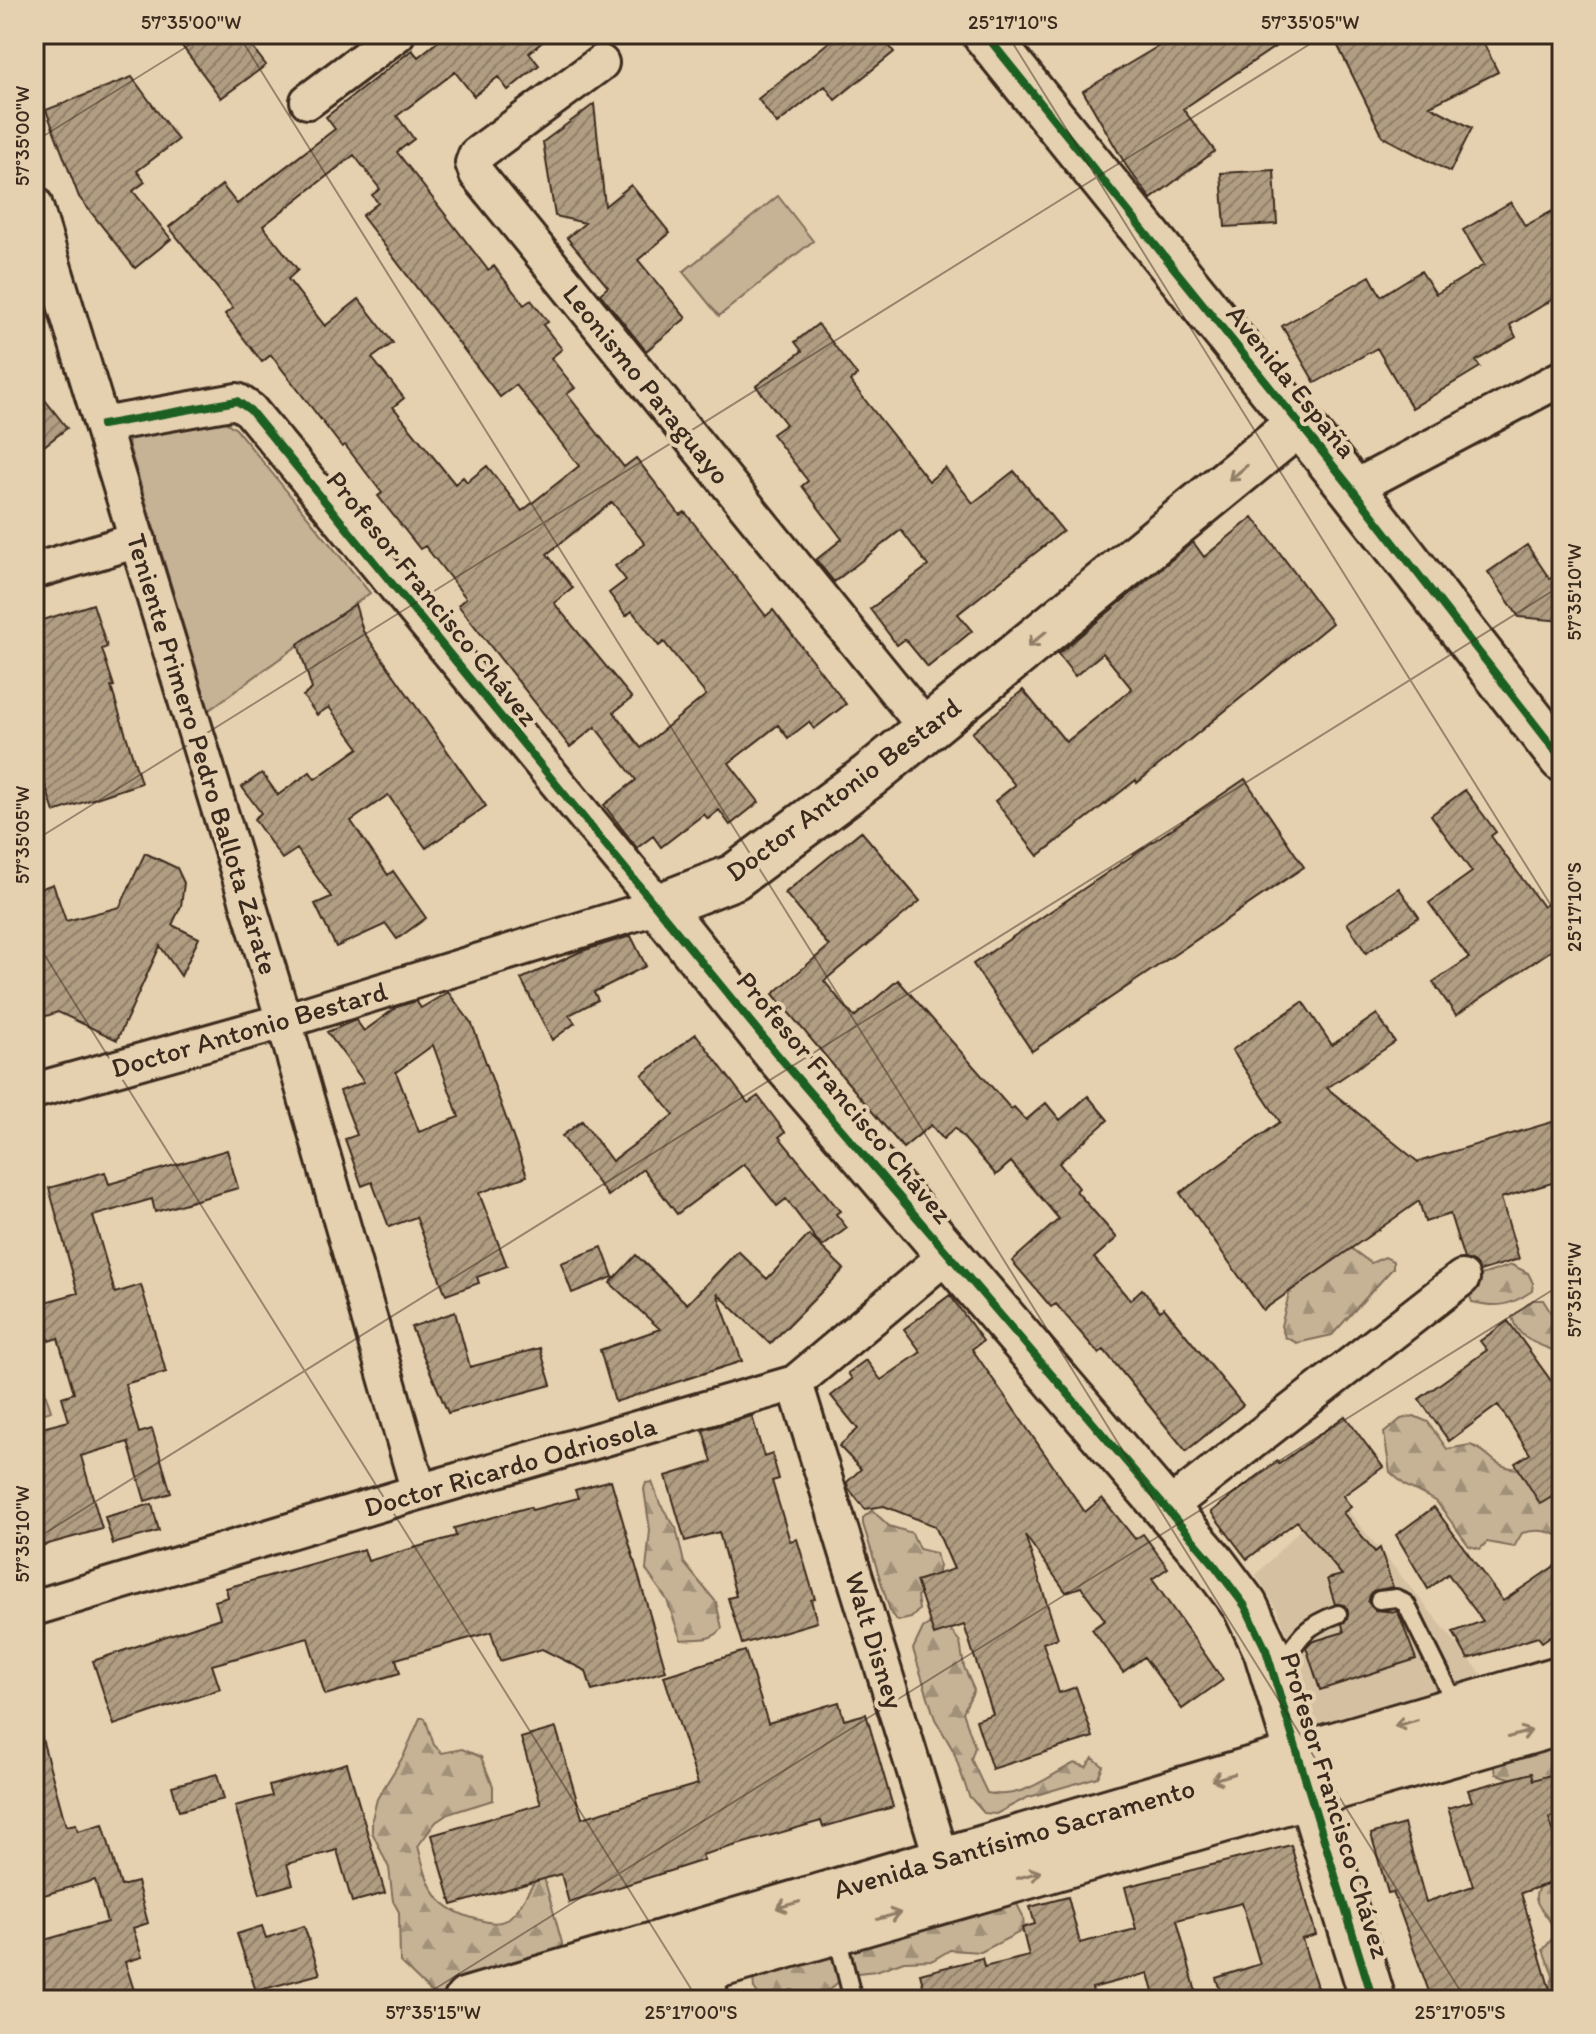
<svg xmlns="http://www.w3.org/2000/svg" width="1596" height="2034" font-family="Itim,sans-serif">
<style>
.built{fill:#d5c1a2}
.forest{fill:url(#forest-firs);stroke:#806e5a;stroke-width:2}
.park{fill:#c6b295;stroke:#806e5a;stroke-width:2}
.building{fill:url(#building-hatch);stroke:#3b2a1e;stroke-width:2;fill-rule:evenodd}
.lines{fill:none;stroke-linecap:round;stroke-linejoin:round}
.lane-casing{stroke:#3b2a1e;stroke-width:22}
.street-casing{stroke:#3b2a1e;stroke-width:40}
.secondary-casing{stroke:#3b2a1e;stroke-width:50}
.primary-casing{stroke:#3b2a1e;stroke-width:50}
.lane{stroke:#e5d0af;stroke-width:16}
.street{stroke:#e5d0af;stroke-width:34}
.secondary{stroke:#e5d0af;stroke-width:44}
.primary{stroke:#e5d0af;stroke-width:44}
.cycleway-casing{stroke:#e5d0af;stroke-width:13}
.cycleway{stroke:#1b5e20;stroke-width:8}
.oneway{stroke:#907d66}
.ticks{fill:none;stroke:#3b2a1e;stroke-width:2;stroke-opacity:0.45}
.labels{text-anchor:middle;stroke-width:8;stroke-linejoin:round;paint-order:stroke}
.street-label{font-size:28px;fill:#3b2a1e;stroke:#e5d0af}
.neatline{fill:none;stroke:#3b2a1e;stroke-width:3}
.ticks-label{font-size:20px;text-anchor:middle;fill:#3b2a1e}
</style>
<defs>
<pattern id="forest-firs" width="22" height="20" patternUnits="userSpaceOnUse" patternTransform="scale(2)"><rect width="22" height="20" fill="#c6b295"/><path d="M5 1l3.5 6h-7zM16 11l3.5 6h-7z" fill="#a29179"/></pattern>
<pattern id="building-hatch" width="6" height="6" patternUnits="userSpaceOnUse" patternTransform="scale(2)"><rect width="6" height="6" fill="#b19d82"/><path d="M-1 1l2-2M0 6l6-6M5 7l2-2" fill="none" stroke="#91806a"/></pattern>
</defs>
<rect width="100%" height="100%" fill="#e5d0af"/>
<filter id="ink" filterUnits="userSpaceOnUse"><feTurbulence type="fractalNoise" baseFrequency=".0125" numOctaves="2"/><feDisplacementMap in="SourceGraphic" scale="16" xChannelSelector="R" yChannelSelector="G"/><feConvolveMatrix kernelMatrix="1 2 1 2 8 2 1 2 1" color-interpolation-filters="sRGB"/></filter>
<g filter="url(#ink)">
<path class="built" d="M1334,1494l154,188 -170,52 -24,-83 -17,-41 -21,-35z"/>
<path class="forest" d="M1345,1244l26,19 14,-6 8,4v7l-61,67 -35,8 -12,-6 -4,-11 9,-36z
M1512,1265l16,8 5,10 -1,8c-22,15 -35,17 -60,11l-3,-9 6,-16z
M1533,1300h10l10,16 9,5v33c-21,-10 -43,-11 -50,-37z
M1414,1416l14,6 19,27 23,-4c24,7 20,25 56,24l36,-46v115c-12,-8 -26,-9 -40,-5l-8,14 -27,-5 -7,7 -11,-3 -33,-45 -30,-15 -16,-14 -6,-39 17,-14z
M652,1482l8,22 16,24 8,35 32,39 6,26c-9,14 -26,10 -41,12l-14,-40 -21,-30 4,-40 -6,-41 2,-6z
M872,1510l17,16 23,7 7,16 17,4 3,12 -3,19 -19,12 2,14 -8,8 -13,3 -7,-7 -28,-90v-6z
M932,1622l13,1 15,19 4,25 10,23 -11,22 12,35 -4,12 16,34c36,7 59,-16 88,-30l11,4 7,-9 10,8 -5,11 -72,21 -30,16 -12,-1 -15,-17 -16,-46 -18,-31 -22,-70 10,-21z
M420,1718h5l9,27 8,8 20,-4 19,8 12,29v14l-45,14 -12,8 -18,24c11,43 16,63 62,74 10,3 21,5 30,-3 15,-12 17,-32 33,-43l19,69v7l-119,46 -12,-4 -31,-30 -1,-50 -6,-11 -4,-33 -17,-36v-13l5,-20 27,-44z
M1562,1733v49l-42,-1 -24,-7 -2,-12z
M1546,1877l16,1v122h-6l-6,-11 3,-13 -10,-26 13,-16c-9,-28 -34,-29 -10,-57z
M1014,1898l9,18 1,14 -43,22 -31,-2 -17,10 -29,1 -28,10 -28,3c-25,20 -23,26 -57,16l-12,10h-17l-8,-11 -1,-13z"/>
<path class="park" d="M778,196l35,45 -94,75 -36,-44z
M221,419l15,10 134,164 -161,117 -81,-267 14,-20z
M37,1368l14,43 -17,6v-48z"/>
<path class="building" d="M173,34h69l24,31 -45,33z
M447,34h105l-23,19 10,12 -31,25 -10,-13 -24,19 -19,-24 -58,44 17,23 -17,13 91,118 6,-4 30,39 7,-5 17,22 -5,3 19,24 -11,9 24,30 -8,6 57,73 12,-9 44,57 5,-3 81,104 7,-6 73,94 -32,25 -5,-7 -21,16 -10,-13 -49,38 30,39 -29,23 -11,-15 -11,9 -4,-5 -43,33 -8,-11 -16,12 -33,-43 32,-25 -41,-53 -25,20 -112,-142 8,-7 -41,-52 -5,3 -42,-53 4,-3 -37,-48 -3,2 -71,-92 -9,7 -37,-48 8,-6 -64,-81 53,-42 15,19 98,-75 -9,-12 86,-67 6,7zM354,155l26,34 -8,6 6,8 -16,13 138,181 16,-12 63,81 -57,45 -35,-45 -20,16 -4,-5 -8,7 -62,-77 11,-9 -32,-40 21,-15 -34,-44 -34,27 -37,-47 10,-9 -35,-44zM612,502l33,42 -30,22 11,14 -17,13 17,23 6,-5 27,35 5,-4 42,53 -65,53 -27,-36 18,-14 -78,-95 19,-15 -26,-34z
M839,34h41l14,18 -59,48 -10,-14 -48,38 -19,-25z
M1179,34h115l-111,75 32,42 -64,48 -24,-32 -44,-76z
M1332,34h147l19,38 -68,34 42,22 -22,44 -67,-35z
M132,77l46,63 -41,31 8,11 -12,9 38,48 -36,29 -56,-71 -33,-87z
M594,104l11,102 26,-21 39,48 -32,27 48,58 -40,33 -46,-57 8,-7 -41,-49 18,-15 -30,-7 -12,-74z
M1274,170l3,54 -52,3 -4,-54z
M1511,202l14,24 37,-20v88l-52,31 6,12 -40,24 4,6 -68,41 -35,-60 -62,35 -33,-57 88,-50 11,20 40,-25 15,23 48,-29 -21,-35z
M818,324l39,51 -7,6 79,100 16,-13 28,35 41,-32 49,60 -105,83 14,17 -44,36 -23,-28 -8,6 -27,-36 58,-43 -27,-36 -67,52 -18,-22 26,-21 -40,-53 6,-5 -36,-47 14,-10 -30,-38 46,-35 -7,-9z
M34,386l33,42 -33,26z
M1253,517l79,106 -195,160 -1,-3 -98,76 -43,-55 20,-16 -43,-52 51,-43 43,52 66,-53 -29,-36 -28,23 -17,-22 135,-112 11,15z
M1527,545l22,33 13,1v42l-43,-4 -31,-45z
M93,604l14,43 -5,2 12,37 -3,1 30,96 -87,29 -20,-61v-128z
M355,604l8,27 123,175 -60,42 -38,-53 -37,26 37,54 5,-4 33,47 -29,21 -11,-15 -50,23 -21,-43 16,-7 -34,-48 -15,10 -28,-40 7,-6 -19,-26 20,-14 16,22 32,-23 5,7 44,-31 -30,-41 -12,8 -14,-19 9,-7 -14,-45z
M1245,779l59,88 -272,184 -59,-87z
M1465,790l31,42 -5,4 52,71 19,-13v49l-106,72 -23,-33 36,-24 -40,-55 43,-31 -41,-57z
M861,831l59,70 -96,80 30,36 44,-37 113,129 3,-2 12,13 20,-17 14,17 28,-24 20,24 -49,43 20,25 -3,3 41,47 -23,20 36,42 12,-11 18,22 4,-3 79,97 -57,46 -82,-101 -5,4 -43,-50 -5,3 -39,-46 47,-42 -48,-57 -15,13 -41,-47 -12,11 -12,-14 -28,23 -130,-154 56,-48 -44,-53z
M145,853l32,15 7,15 -3,23 -9,19 27,13 -18,38 -21,-30 -43,94 -59,-28 -24,8v-129l19,-7 13,37 54,-14z
M1399,888l20,29 -53,36 -19,-30z
M631,936l15,30 -52,26 4,8 -29,15 6,8 -23,17 -31,-61 61,-28z
M448,992l24,32 55,152 -48,17 28,73 -30,11 2,6 -33,12 -30,-78 -27,10 -17,-45 -10,4 -17,-47 12,-4 -17,-44 24,-9 -37,-50 29,-12 8,11 33,-24 19,-6 5,7zM433,1045l26,72 -40,15 -23,-60z
M1303,1002l29,43 45,-31 18,28 -68,46 91,74 144,-43v61l-61,18 18,61 -39,12 -16,-12 -14,-45 -25,8 -6,-21 -156,109 -83,-117 100,-71 -48,-72z
M696,1034l52,69 10,-7 27,36 -6,5 61,74 -4,3 11,14 -25,19 -36,-48 -9,7 -33,-42 -67,50 -34,-45 -35,27 -46,-60 20,-15 30,40 62,-46 -32,-40z
M227,1150l11,38 -83,24 -3,-13 -59,17 22,77 26,-8 25,87 -41,12 14,49 13,-4 19,64 -26,8 -17,-59 -47,14 21,73 -68,19v-118l35,-9 -7,-24 12,-4 -16,-55 -9,3 -11,-37 40,-11 -29,-105 56,-16 4,12z
M809,1235l35,34 -74,75 -53,-51 25,68 -127,41 -15,-52 60,-21 -50,-46 26,-28 51,49 51,-53 29,28z
M602,1247l11,30 -41,16 -11,-30z
M950,1295l33,46 -11,8 113,163 17,-14 33,41 8,-5 25,34 -16,11 71,101 -41,29 -38,-52 -21,15 -31,-43 13,-9 -24,-33 -15,5 -41,-57 33,103 -15,5 16,50 17,-6 17,50 -101,32 -16,-49 17,-6 -29,-89 -30,10 -18,-54 38,-12 -19,-43 -51,-20 -19,3 -17,-21 -1,-6 14,-13 -22,-23 19,-17 -27,-33 21,-17 -4,-6 18,-13 15,20 40,-28 -17,-23z
M455,1312l15,55 70,-19 11,37 -103,28 -37,-86z
M1508,1321l54,75v95l-22,13 -25,-41 15,-9 -32,-49 -49,36 -30,-42 68,-49 -7,-9z
M752,1416l12,41 8,-3 7,25 -7,2 18,60 7,-2 18,60 -4,1 6,22 -75,22 -14,-46 8,-2 -17,-64 -34,9 -19,-65 46,-14 -9,-32z
M1345,1416l38,51 -40,29 8,11 -8,6 32,39 5,-4 13,39 -20,4 -5,11 7,8 23,2 18,47 -96,31 -14,-43 5,-5 33,-10 -2,-8 5,-4 1,-9 -4,-6 -9,-1 -8,-25 15,-4 -45,-54 -50,38 -36,-47 66,-51 2,3z
M611,1480l55,191 -74,20 -6,-20 -44,-22 -42,12 -9,-29 -95,27 4,14 -75,22 -17,-57 -96,27 8,24 -106,36 -21,-64 127,-43 -5,-17 13,-4 -2,-9 138,-39 4,12 88,-25 -2,-8 76,-21 2,3 46,-12 -3,-8z
M152,1504l7,27 -46,13 -8,-27z
M1434,1507l69,94 59,-40v67l-20,14 -4,-5 -70,22 -15,-27 30,-11 -35,-47 -20,15 -32,-54z
M745,1651l23,72 71,-21 5,18 22,-6 27,93 -70,20 -2,-6 -119,34 2,5 -135,43 -8,-29 -109,31 -20,-70 109,-31 -20,-66 35,-10 26,90 116,-34 -34,-108z
M41,1735l25,91 10,-2 2,7 25,-7 18,62 16,-4 11,41 -15,5 9,29 -17,5 12,38h-97l-6,-19v-38l73,-21 -12,-42 -61,18v-162z
M347,1763l38,130 -33,9 -15,-52 -50,14 6,20 -33,10 -25,-88 37,-10 -3,-10z
M1562,1771v42l-13,5 13,39v22l-41,14 32,107h-121l-39,-108 -5,1 -17,-59 33,-10 22,78 47,-16 -25,-78 24,-7 -4,-11 64,-17 2,7z
M217,1774l7,25 -45,12 -7,-25z
M1291,1845l25,90 -14,4 19,61h-98l-7,-22 44,-14 -18,-61 -65,17 21,80h-43l-7,-27 -56,15 3,12h-168l-7,-26 62,-16 2,9 45,-11 -7,-28 13,-4 -5,-17 38,-10 12,46 56,-14 -11,-42z
M262,1926l4,12 38,-12 16,48 -64,17 -19,-57z"/>
<g class="lines">
<defs>
<path id="lane" d="M1379,1600l17,-2 10,6 51,103
M1278,1670c20,-31 24,-43 60,-56
M836,1932l17,68"/>
<path id="street" d="M601,63l-125,92 -3,8 4,11 450,555
M308,101l89,-67
M34,203l250,818 135,471
M1352,489l210,-111
M34,571l104,-31
M34,1091l250,-70 375,-115 -409,-496 -13,-9 -135,24
M795,1383l154,499
M1166,1509l296,-231
M34,1608l385,-116 376,-109 153,-129
M705,1970l6,30"/>
<path id="secondary" d="M1298,424l-429,352 -135,101 -75,29 117,147 436,509 33,44 21,44 107,350"/>
<path id="primary" d="M985,34l367,455 210,270
M467,2000l1095,-322
M598,2000l964,-278"/>
</defs>
<use href="#lane" class="lane-casing"/>
<use href="#street" class="street-casing"/>
<use href="#secondary" class="secondary-casing"/>
<use href="#primary" class="primary-casing"/>
<use href="#lane" class="lane"/>
<use href="#street" class="street"/>
<use href="#secondary" class="secondary"/>
<use href="#primary" class="primary"/>
<defs>
<path id="cycleway" d="M985,34l367,455 210,270
M102,425l135,-24 13,9 526,643 436,509 33,44 21,44 107,350"/>
</defs>
<use href="#cycleway" class="cycleway-casing"/>
<use href="#cycleway" class="cycleway"/>
</g>
<defs><path id="oneway-shaft" d="M-6 0H5M1.5-3L5.5 0L1.5 3" fill="none" stroke-width="1.6" stroke-linecap="round" stroke-linejoin="round" transform="scale(2)"/></defs>
<g class="oneway">
<use href="#oneway-shaft" transform="translate(1238 473) rotate(140)"/>
<use href="#oneway-shaft" transform="translate(1037 639) rotate(140)"/>
<use href="#oneway-shaft" transform="translate(1406 1723) rotate(164)"/>
<use href="#oneway-shaft" transform="translate(1520 1734) rotate(-16)"/>
<use href="#oneway-shaft" transform="translate(1223 1777) rotate(164)"/>
<use href="#oneway-shaft" transform="translate(1029 1875) rotate(-16)"/>
<use href="#oneway-shaft" transform="translate(788 1905) rotate(164)"/>
<use href="#oneway-shaft" transform="translate(889 1916) rotate(-16)"/>
</g>
</g>
<path class="ticks" d="M238,34l1228,1966M1007,34l555,889M34,142l173,-108M34,841l1292,-807M34,938l664,1062M34,1540l1528,-955M417,2000l1145,-716M1535,2000l27,-17"/>
<g class="labels">
<g class="street-label">
<text transform="translate(1292 381) rotate(51)" y="10">Avenida España</text>
<text transform="translate(647 384) rotate(51)" y="10">Leonismo Paraguayo</text>
<text transform="translate(433 598) rotate(51)" y="10">Profesor Francisco Chávez</text>
<text transform="translate(203 754) rotate(73)" y="10">Teniente Primero Pedro Ballota Zárate</text>
<text transform="translate(843 789) rotate(-37)" y="10">Doctor Antonio Bestard</text>
<text transform="translate(249 1029) rotate(-16)" y="10">Doctor Antonio Bestard</text>
<text transform="translate(845 1097) rotate(50)" y="10">Profesor Francisco Chávez</text>
<text transform="translate(510 1466) rotate(-16)" y="10">Doctor Ricardo Odriosola</text>
<text transform="translate(875 1640) rotate(73)" y="10">Walt Disney</text>
<text transform="translate(1336 1805) rotate(73)" y="10">Profesor Francisco Chávez</text>
<text transform="translate(1014 1838) rotate(-16)" y="10">Avenida Santísimo Sacramento</text>
</g>
</g>
<rect width="1596" height="2034" fill="none" stroke="#e5d0af" stroke-width="88"/>
<rect x="44" y="44" width="1508" height="1946" class="neatline"/>
<g class="ticks-label">
<text x="191" y="29">57°35'00"W</text>
<text x="1013" y="29">25°17'10"S</text>
<text x="1310" y="29">57°35'05"W</text>
<text transform="translate(22 136) rotate(-90)" y="7">57°35'00"W</text>
<text transform="translate(1574 592) rotate(-90)" y="7">57°35'10"W</text>
<text transform="translate(22 835) rotate(-90)" y="7">57°35'05"W</text>
<text transform="translate(1574 907) rotate(-90)" y="7">25°17'10"S</text>
<text transform="translate(1574 1290) rotate(-90)" y="7">57°35'15"W</text>
<text transform="translate(22 1534) rotate(-90)" y="7">57°35'10"W</text>
<text x="433" y="2019">57°35'15"W</text>
<text x="691" y="2019">25°17'00"S</text>
<text x="1460" y="2019">25°17'05"S</text>
</g>
</svg>
